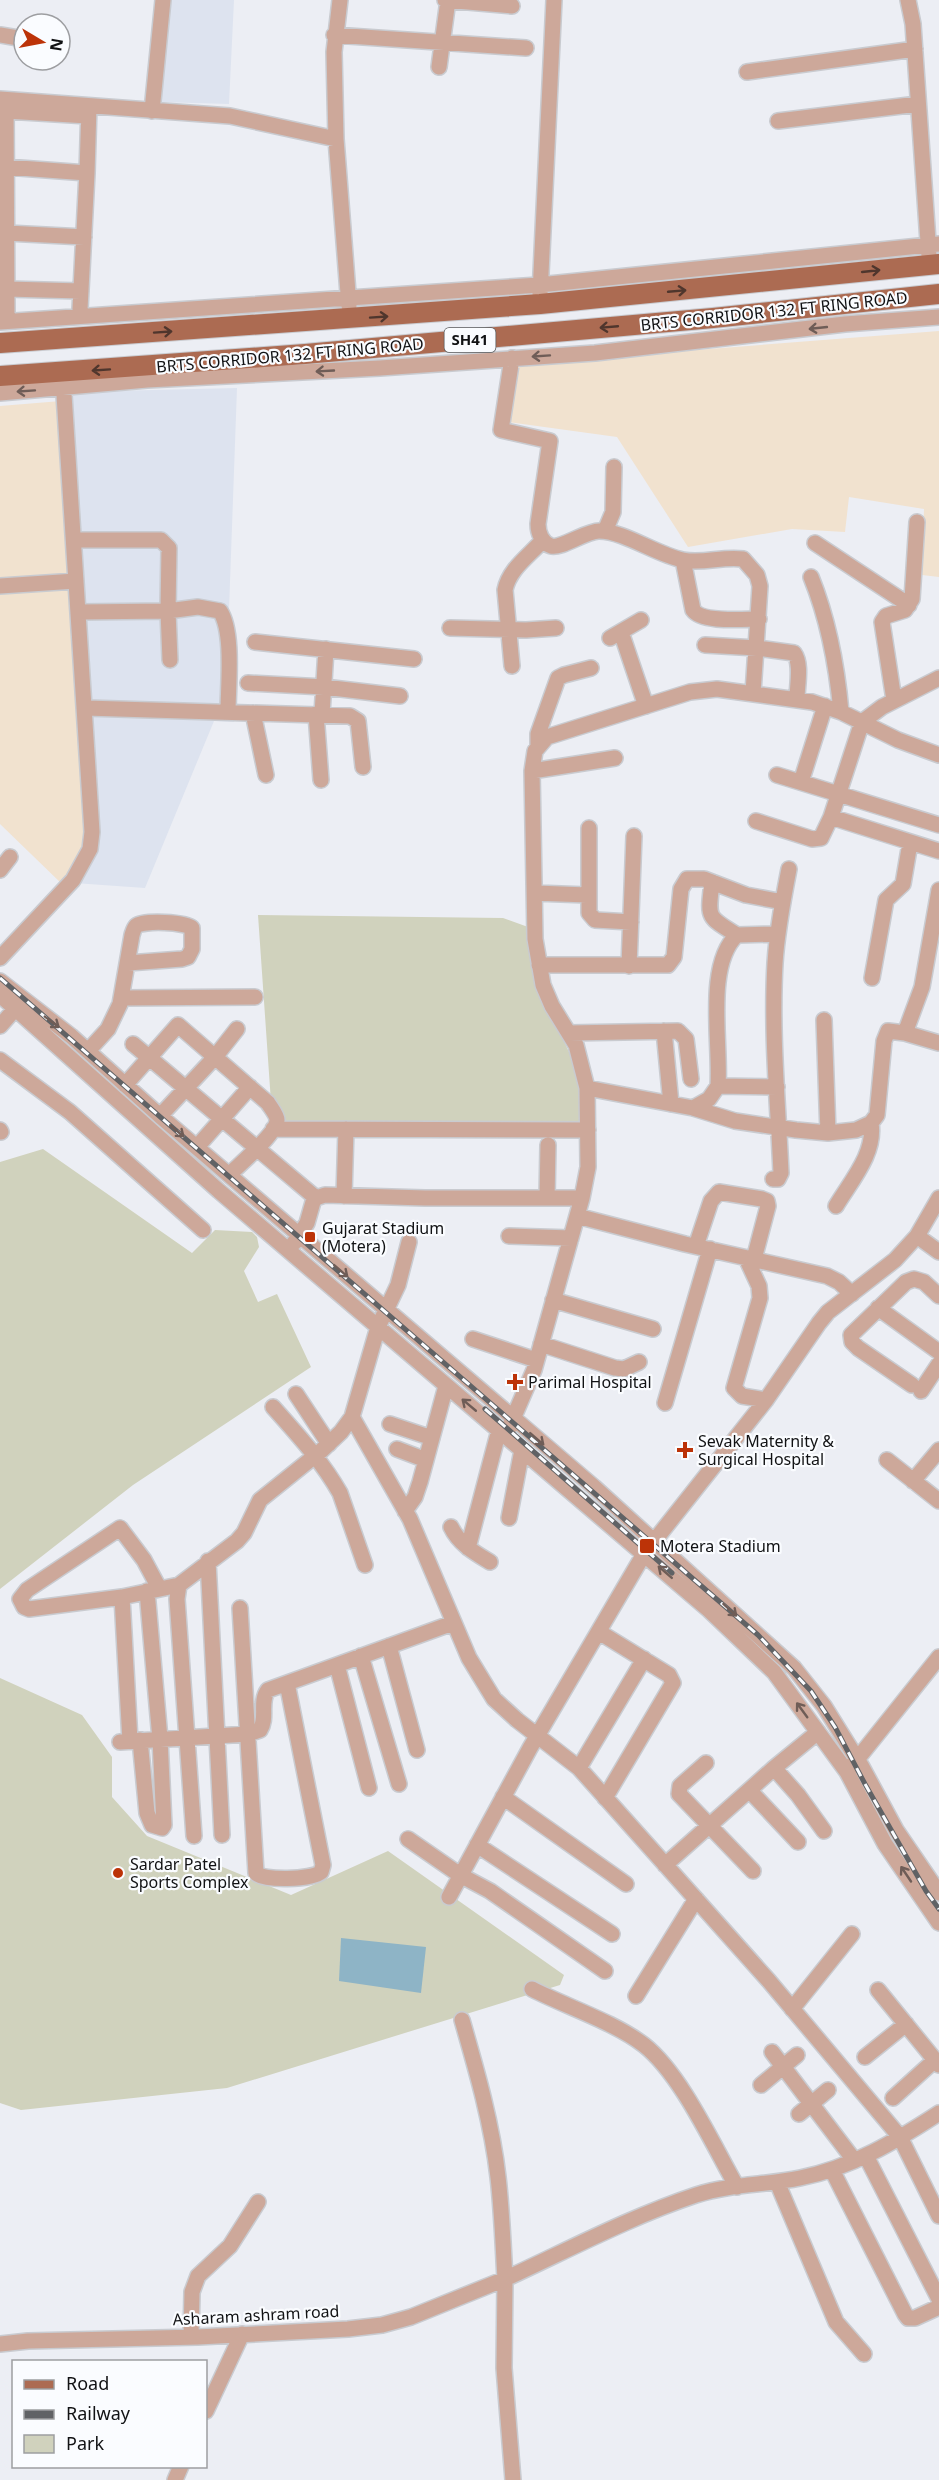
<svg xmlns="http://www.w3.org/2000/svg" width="939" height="2480" font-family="'Noto Sans',sans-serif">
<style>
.commercial{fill:#f1e2cf}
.built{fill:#dde3ef}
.green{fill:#d0d2bd}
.water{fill:#8eb4c6}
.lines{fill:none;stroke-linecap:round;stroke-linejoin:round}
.minor-casing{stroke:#c9cbd0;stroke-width:18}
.major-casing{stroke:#c9cbd0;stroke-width:22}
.minor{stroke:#cda89a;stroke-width:15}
.major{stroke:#ac6b52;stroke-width:20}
.rail-casing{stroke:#606265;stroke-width:5}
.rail{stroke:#fafcff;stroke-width:3;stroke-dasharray:9;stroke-linecap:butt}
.oneway{stroke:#4f362d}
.oneway2{stroke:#6f5d57}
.poi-dot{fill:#bc3308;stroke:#fafcff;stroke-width:2}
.labels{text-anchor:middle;stroke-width:4.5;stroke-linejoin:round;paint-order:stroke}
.shield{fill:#fafcff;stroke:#57585a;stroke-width:1.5}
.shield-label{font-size:15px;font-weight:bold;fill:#111214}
.street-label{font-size:16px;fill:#111214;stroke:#fafcff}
.poi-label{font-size:16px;fill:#111214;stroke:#fafcff;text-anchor:start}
</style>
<rect width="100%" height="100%" fill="#eceef4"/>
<path class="commercial" d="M939,331v246l-17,-2 2,-66 -75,-12 -4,35 -53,-3 -104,18 -71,-110 -109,-15 8,-58z
M61,401l26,449 -24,35 -63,-61v-418z"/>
<path class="built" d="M168,0h66l-5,104 -71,-2z
M237,388l-8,222 7,100 -2,12 -20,-1 -69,167 -71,-5 14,-20 -20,-471z"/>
<path class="green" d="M258,915l245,3 25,9 9,58 43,90 1,53 -302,4 -8,-30z
M43,1149l149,104 23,-23 37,2 5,5 2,10 -15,24 14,31 19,-8 34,73 -178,118 -133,104v-427z
M0,1678l82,37 30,42v40l35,39 144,59 97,-44 176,124 -4,10 -333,103 -206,22 -21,-7z"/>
<path class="water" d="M341,1938l85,9 -5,46 -82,-12z"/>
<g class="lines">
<defs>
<path id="minor" d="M445,0l67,6
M908,0l5,24 16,232
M0,35l24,4
M334,35l192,13
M60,44h1
M439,67l9,-67
M747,72l168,-23
M0,99l230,17 106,23 13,167
M6,100l1,221
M6,111l82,5
M152,111l11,-111
M778,121l140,-17
M336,139l-2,-87 6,-52
M6,167l81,6 2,-67
M7,233l77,4
M7,289l74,2
M540,294l14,-294
M80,309l7,-136
M0,322l539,-37 400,-41
M512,358l-11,72 49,11 -12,83c0,9 4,19 13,22 10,3 35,-15 48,-15 25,0 58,24 84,29 20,4 40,-4 60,-1l14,16 3,11 -7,107
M0,393l147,-13 233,-12 215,-15 250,-29 94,-7
M605,531l8,-19 1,-45
M74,540h87l8,8 -1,63 2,49
M815,543l94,62
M683,560l10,50c9,13 50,9 66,9
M811,577c17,42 26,90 30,135
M0,586l76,-5
M79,612l89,-1 30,-4 22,4c14,21 8,75 8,101
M450,628l76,2 30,-2
M621,632l25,74
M610,638l31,-18
M255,642l159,17
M705,645l52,3 37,5c8,11 3,32 3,46
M512,666l-7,-76c4,-21 24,-34 38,-50
M248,683l76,4 76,9
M894,700l-12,-78 4,-6 19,-6 7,-11 5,-77
M86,708l264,8 8,5 5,46
M253,713l13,62
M316,714l5,66
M322,714l4,-65
M538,746v-12l20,-56 6,-3 27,-7
M939,755l-41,-15 -57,-28 -29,-10 -95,-13 -27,3 -143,45 -12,14 -3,20 3,168 8,46 9,21 24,39 11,43 106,20 42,13 61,9 32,3 28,-3 15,-7 6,-8 7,-74 4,-10 17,2 34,10
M532,771l83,-13
M777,775l162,50
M801,782l24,-76
M831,817l108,34
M756,821l56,18 9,-1 10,-21 31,-95 20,-15 57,-29
M589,828v85l6,7 36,2
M0,870l10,-13
M712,882c-4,36 -6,34 25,53
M535,893l52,2
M0,958l73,-78 17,-31 2,-17 -29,-453
M539,965h129l6,-8 7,-68 6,-10h17l42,16 37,7
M629,966l5,-130
M872,978l14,-78 17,-16 7,-41
M0,981l71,55 89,80 434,371 200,181 30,38 38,61 34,63 43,63
M0,995l219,196 490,419 65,62 73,100 38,72 54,79
M122,998l133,-1
M824,1020l4,113
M0,1026l22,-25
M664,1031l7,73
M569,1033l109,-2 8,8 5,40
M905,1033l17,-46 17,-97
M133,1044l183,154
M88,1051l20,-22 12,-25 12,-69c1,-3 2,-7 4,-9 7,-6 50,-4 56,2v21l-4,8 -6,2 -54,4
M0,1060l70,52 133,118
M125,1085l53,-60 90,78c3,5 9,12 9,17 0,13 -37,44 -47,54
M718,1086l59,1
M693,1108l16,-9 9,-13c3,-43 -13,-121 19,-151l40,-1
M160,1116l55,-59 22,-28
M273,1129l315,1
M0,1130l1,2
M197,1147l53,-60
M773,1179h5l3,-6c-3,-69 -10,-140 -6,-210 2,-32 8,-63 14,-94
M344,1196l2,-67
M547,1198l1,-53
M836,1206c15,-25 40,-53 35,-83
M577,1216l108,28 142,32 12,6 13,12
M509,1236l62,2
M917,1236l22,-38
M409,1242l-11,43 -20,42 -26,90 58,102 59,139 25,41 23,21 62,48 190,213 131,156 39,79
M294,1243l13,-20 6,-21 3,-4 9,-3 100,3h157
M696,1246l15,-45 8,-9 43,7 5,2 1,5 -14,53
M746,1258l13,28 1,12 -26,90 8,8 24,4
M553,1300l100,29
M878,1308l61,44
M473,1339l63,21
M541,1344l74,24 9,1 15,-7
M912,1385l-54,-37 -6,-6 -1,-7 55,-53 8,-3 10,3 15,14
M921,1391l18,-27
M296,1394l33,50
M665,1403l45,-154
M273,1407c24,27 49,54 67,86l25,72
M390,1424l42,14
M509,1428l25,-58 48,-172 6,-31 -1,-79
M397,1449l29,11
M887,1460l52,41
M913,1481l26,-31
M405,1511l10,-14 5,-15 26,-96
M509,1518l13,-68
M451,1527c8,17 24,26 39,35
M468,1548l31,-118
M208,1561l14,274
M179,1585l-2,14 17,237
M159,1588l-15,-28 -24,-32 -93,62 -7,9 4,8 5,2 93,-12 57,-12 58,-44 7,-8 16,-33 61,-49 20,-19 11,-15
M122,1597l8,144
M240,1608l16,265c6,8 56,7 65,-1l2,-7 -36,-182
M599,1632l70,43 4,8 -68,115
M389,1646l28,104
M361,1656l38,128
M337,1665l32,123
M140,1740l7,73 5,12 10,3 2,-3 -4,-86 -13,-148
M120,1742l128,-8 12,-4c8,-12 -1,-28 8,-40l185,-67
M706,1763l-26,23 -1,8 74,77
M851,1767l88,-110
M579,1768l65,-109
M774,1768l24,27 26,36
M750,1791l48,51
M503,1797l123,87
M408,1839l52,36 30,16 115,80
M477,1845l135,89
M665,1865l109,-97 44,-36
M449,1897l81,-149 114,-194 122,-154 53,-77 9,-11 67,-52 22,-24 22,16
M532,1989c35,18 82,33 112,56 37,29 69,100 93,142
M878,1990l61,75
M636,1996l60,-97
M792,2009l60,-75
M772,2052l82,108
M865,2057l41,-33
M761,2085l36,-30
M893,2098l42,-38
M799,2114l29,-24
M866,2156l73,143
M832,2170l73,144 3,4h7l24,-11
M777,2182l59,140 28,32
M191,2337l1,-45 6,-16 32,-30 28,-44
M0,2344l28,-3 170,-4 150,-8 34,-4 29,-8 94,-38c-2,-34 -3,-68 -7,-102 -6,-53 -21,-105 -36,-157
M206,2411l36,-77
M175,2480l6,-14
M513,2480l-9,-112 1,-89c63,-29 125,-62 191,-84 34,-11 70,-10 104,-17 51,-10 96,-37 139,-65"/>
<path id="major" d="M0,343l540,-39 399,-40
M0,376l305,-22 408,-36 226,-24"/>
</defs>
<use href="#minor" class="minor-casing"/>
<use href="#major" class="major-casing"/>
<use href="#minor" class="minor"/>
<use href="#major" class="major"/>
<defs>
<path id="rail" d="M0,978l758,657 53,56 24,36 30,57 61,107 13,18
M485,1409l187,164"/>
</defs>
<use href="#rail" class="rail-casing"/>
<use href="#rail" class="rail"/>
</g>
<defs><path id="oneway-shaft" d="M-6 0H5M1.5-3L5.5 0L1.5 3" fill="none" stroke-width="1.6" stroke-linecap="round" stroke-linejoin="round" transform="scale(1.5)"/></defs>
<g class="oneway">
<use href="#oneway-shaft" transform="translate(871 271) rotate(-6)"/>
<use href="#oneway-shaft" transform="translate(677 291) rotate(-5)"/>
<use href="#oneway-shaft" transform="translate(379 317) rotate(-4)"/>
<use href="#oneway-shaft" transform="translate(609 327) rotate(175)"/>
<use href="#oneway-shaft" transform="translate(163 332) rotate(-4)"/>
<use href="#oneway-shaft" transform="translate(101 370) rotate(176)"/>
</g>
<g class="oneway2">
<use href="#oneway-shaft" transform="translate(818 328) rotate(174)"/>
<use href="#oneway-shaft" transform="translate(541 356) rotate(176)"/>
<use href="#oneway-shaft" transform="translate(325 371) rotate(177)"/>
<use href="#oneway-shaft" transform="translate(26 391) rotate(176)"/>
<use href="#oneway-shaft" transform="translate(52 1022) rotate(37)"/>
<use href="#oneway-shaft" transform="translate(177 1131) rotate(40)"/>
<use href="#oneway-shaft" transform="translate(341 1271) rotate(41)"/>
<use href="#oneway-shaft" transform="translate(469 1405) rotate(-140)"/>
<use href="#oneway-shaft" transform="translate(537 1439) rotate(41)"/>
<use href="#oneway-shaft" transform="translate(665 1572) rotate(-139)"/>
<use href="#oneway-shaft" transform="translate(730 1610) rotate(42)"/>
<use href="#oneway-shaft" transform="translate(802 1710) rotate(-126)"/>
<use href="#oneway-shaft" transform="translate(906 1874) rotate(-124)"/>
</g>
<g class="poi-dot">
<rect x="304" y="1231" width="12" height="12" rx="3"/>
<path d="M512 1373h6v6h6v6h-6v6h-6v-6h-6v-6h6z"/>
<path d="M682 1441h6v6h6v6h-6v6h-6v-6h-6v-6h6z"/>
<rect x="639" y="1538" width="16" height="16" rx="3"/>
<circle cx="118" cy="1873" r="6"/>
</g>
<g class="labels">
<rect class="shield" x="444.5" y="328" width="51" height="24" rx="4.5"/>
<g class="shield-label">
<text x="470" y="345">SH41</text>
</g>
<g class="street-label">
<text transform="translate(774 311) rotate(-6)" y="6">BRTS CORRIDOR 132 FT RING ROAD</text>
<text transform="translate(290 355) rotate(-5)" y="6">BRTS CORRIDOR 132 FT RING ROAD</text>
<text transform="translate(256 2315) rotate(-3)" y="6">Asharam ashram road</text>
</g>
<g class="poi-label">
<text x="322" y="1234">Gujarat Stadium<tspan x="322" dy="18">(Motera)</tspan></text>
<text x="528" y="1388">Parimal Hospital</text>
<text x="698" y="1447">Sevak Maternity &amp;<tspan x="698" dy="18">Surgical Hospital</tspan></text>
<text x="660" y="1552">Motera Stadium</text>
<text x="130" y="1870">Sardar Patel<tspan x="130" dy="18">Sports Complex</tspan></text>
</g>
</g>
<rect x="12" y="2360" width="195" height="108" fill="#fafcff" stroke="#9d9ea1" stroke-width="1.5"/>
<rect x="24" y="2380" width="30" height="9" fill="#ac6b52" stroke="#9d9ea1" stroke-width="1.5"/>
<text x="66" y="2390" font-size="18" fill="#111214">Road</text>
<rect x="24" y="2410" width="30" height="9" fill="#606265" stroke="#9d9ea1" stroke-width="1.5"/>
<text x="66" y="2420" font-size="18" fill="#111214">Railway</text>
<rect x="24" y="2435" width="30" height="18" fill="#d0d2bd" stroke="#9d9ea1" stroke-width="1.5"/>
<text x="66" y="2450" font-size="18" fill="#111214">Park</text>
<g transform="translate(42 42) rotate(100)"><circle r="28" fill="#fafcff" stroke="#9d9ea1" stroke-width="1.5"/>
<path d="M0-4.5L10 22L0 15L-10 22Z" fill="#bc3308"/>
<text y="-9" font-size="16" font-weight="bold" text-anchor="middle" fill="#111214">N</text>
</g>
</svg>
